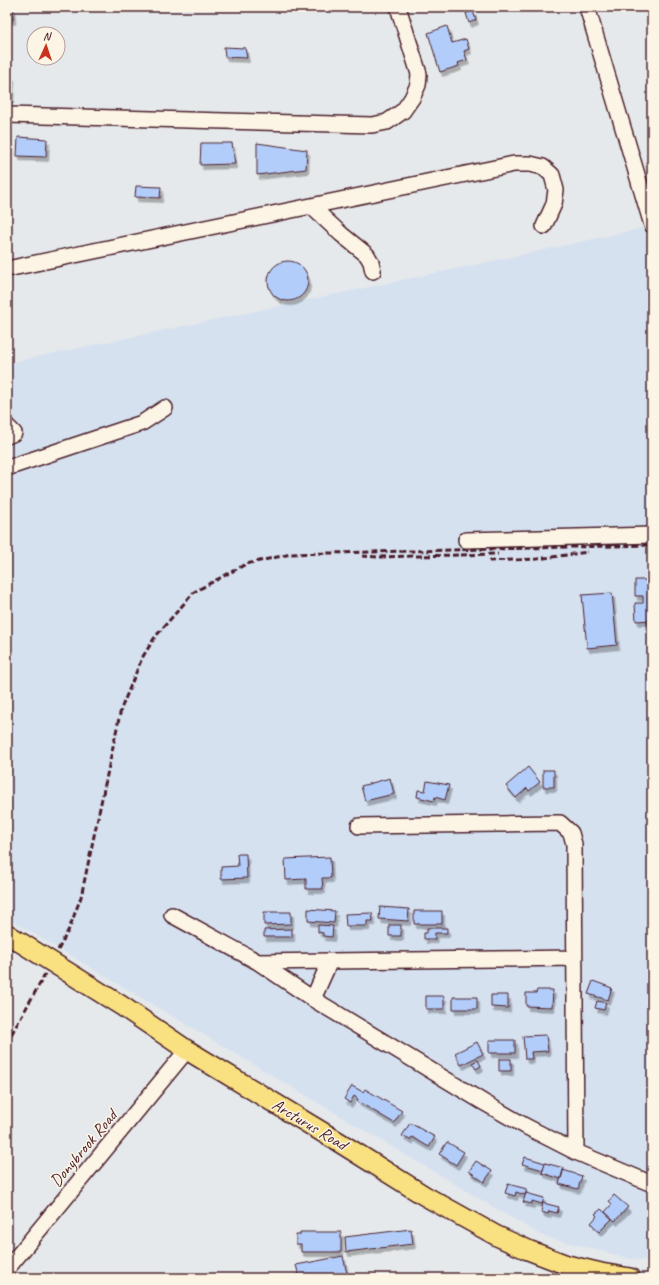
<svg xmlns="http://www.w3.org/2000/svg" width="659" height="1285" font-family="Caveat,sans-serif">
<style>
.built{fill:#d6e1f0}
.building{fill:#b2cdfa;stroke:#4a1f2b;filter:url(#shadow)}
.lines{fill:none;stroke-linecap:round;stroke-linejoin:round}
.minor-casing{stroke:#4a1f2b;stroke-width:18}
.major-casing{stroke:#4a1f2b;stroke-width:22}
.minor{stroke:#fcf5e5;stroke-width:15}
.major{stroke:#f9e181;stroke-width:19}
.rail{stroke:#4a1f2b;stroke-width:3;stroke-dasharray:6 3;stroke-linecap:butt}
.labels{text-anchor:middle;stroke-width:3;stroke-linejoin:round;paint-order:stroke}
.street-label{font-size:17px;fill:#4a1f2b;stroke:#fcf5e5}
</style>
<defs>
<filter id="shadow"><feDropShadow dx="2.5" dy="4.5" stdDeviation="0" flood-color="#0004"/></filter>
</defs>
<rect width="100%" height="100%" fill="#e6e9eb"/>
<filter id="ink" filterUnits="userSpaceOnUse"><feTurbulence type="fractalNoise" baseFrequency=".025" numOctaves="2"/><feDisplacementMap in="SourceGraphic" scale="8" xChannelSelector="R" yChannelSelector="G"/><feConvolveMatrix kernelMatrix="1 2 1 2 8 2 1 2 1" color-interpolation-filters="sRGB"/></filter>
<g filter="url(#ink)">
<path class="built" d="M652,226v1035l-21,-2 -89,-23 -535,-318v-555l514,-108z"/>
<path class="building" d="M7,7h6v13l-6,-1z
M473,11l3,9 -7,3 -3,-10z
M447,26l5,17 14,-4 3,10 -5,2 3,9 -9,3 1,3 -19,6 -12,-39z
M224,47l21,1 2,10 -22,-1z
M7,76h5l-1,23h-4z
M18,137l29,2 -1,18 -29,-1z
M201,143h31l3,21 -35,1z
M257,143l50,7 -1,19 -49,6z
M136,186l25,1 -1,11 -25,-1z
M268 281a20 20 0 1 1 40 0a20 20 0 1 1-40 0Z
M635,580h17v40l-16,1 -1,-18h8v-7h-8z
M612,593l5,52 -30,3 -5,-53z
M528,767l12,15 -11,9 -2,-3 -11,10 -10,-12z
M543,770h11v17h-11z
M390,778l4,16 -29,7 -4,-15z
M427,781l22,4 -4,15 -10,-3 -1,4 -17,-4 1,-7 7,1z
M237,854h9l1,24 -26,1v-12l17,-1z
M330,857l1,21h-9l1,11h-17v-10l-20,1 -1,-21z
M380,907l29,2 -1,12 -29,-2z
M308,909l27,2 -1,12 -26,-2z
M414,911h28v13h-28z
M264,912h27v12l-27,1z
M372,913l1,8h-6v5h-21l-1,-12z
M318,925l15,1 -1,11 -9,-1v-3l-5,-1z
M389,925h12v11h-12z
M427,928h20v5h-12v6h-11v-6h3z
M292,929v8h-28v-7z
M593,981l19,7 -4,12 -20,-6z
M537,990h16l-1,17 -26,-1v-13h10z
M491,995h17v13l-17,-1z
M426,996h18v13h-18z
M453,997h24v12h-24z
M597,1001l9,2 -2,7 -9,-2z
M546,1035l2,16 -17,1 1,7h-7l-2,-23z
M489,1040h26v13h-26z
M477,1042l6,12 -22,11 -6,-12z
M499,1059h12v12h-12z
M478,1060l3,6 -5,3 -4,-6z
M352,1086l11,6 2,-3 37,22 -8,12 -37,-22 1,-2 -4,-3 -4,7 -6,-4z
M410,1123l25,14 -6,10 -17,-10 -2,3 -8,-4z
M447,1142l17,10 -8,13 -17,-11z
M525,1157l20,6 -2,7 -21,-6z
M476,1161l16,10 -8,11 -15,-11z
M545,1163l19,5 -3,11 -19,-6z
M563,1170l19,6 -4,13 -19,-5z
M508,1184l19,5 -2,6 -9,-3 -1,4 -10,-3z
M526,1193l18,5 -2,6 -10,-3v3l-9,-2z
M614,1195l14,12 -13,14 -10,-9 7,-8 -3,-3z
M543,1203l16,4 -2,6 -8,-2 -1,3 -7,-2z
M601,1209l11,10 -13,13 -8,-9 6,-7 -2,-2z
M411,1229l2,15 -67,8 -1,-15z
M300,1232h41v20h-40v-8h-5v-9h4z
M343,1256l5,22h-36l-1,-4 -12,2 -3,-11z"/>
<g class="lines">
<defs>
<path id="minor" d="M587,7l65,218
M7,115l365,10 15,-3 16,-11 9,-13 6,-13 1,-11 -21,-67
M312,207l29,27 26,21 4,7 2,9
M7,269l507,-105h16l13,3 9,8 4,15 -2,14 -10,22
M7,426l7,7 -7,3
M7,468l135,-45 23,-15
M466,540l186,-5
M359,826l201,-3 11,10 3,11 2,308
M172,915l86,47 55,37 170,103 44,25 49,25 76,32
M258,962l72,-1
M313,999l17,-38 245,-3
M7,1269l180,-219"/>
<path id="major" d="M7,934l115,72 65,44 155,94 83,52 72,40 31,14 39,15 34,8 29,5"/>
</defs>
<use href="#minor" class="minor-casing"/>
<use href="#major" class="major-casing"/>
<use href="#minor" class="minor"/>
<use href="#major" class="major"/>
<path class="rail" d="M362,556l15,1 121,-3
M489,561l48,-2 51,-7
M58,950l11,-21 12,-32 40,-188 21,-51 13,-21 39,-45 52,-28 45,-10 361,-9
M7,1042l40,-71"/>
</g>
</g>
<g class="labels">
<g class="street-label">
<text transform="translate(310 1124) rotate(31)" y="6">Arcturus Road</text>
<text transform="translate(83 1148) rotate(-50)" y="6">Donybrook Road</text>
</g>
</g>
<rect width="659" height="1285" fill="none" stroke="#fcf5e5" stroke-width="24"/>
<rect x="12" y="12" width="635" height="1261" fill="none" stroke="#4a1f2b" stroke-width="1.5" filter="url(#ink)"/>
<g transform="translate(46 46) rotate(3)"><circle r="19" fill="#fcf5e5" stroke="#b59f9b"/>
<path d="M0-3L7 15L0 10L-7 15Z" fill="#c8321e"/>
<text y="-6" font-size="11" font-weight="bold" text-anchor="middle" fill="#4a1f2b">N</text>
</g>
</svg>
